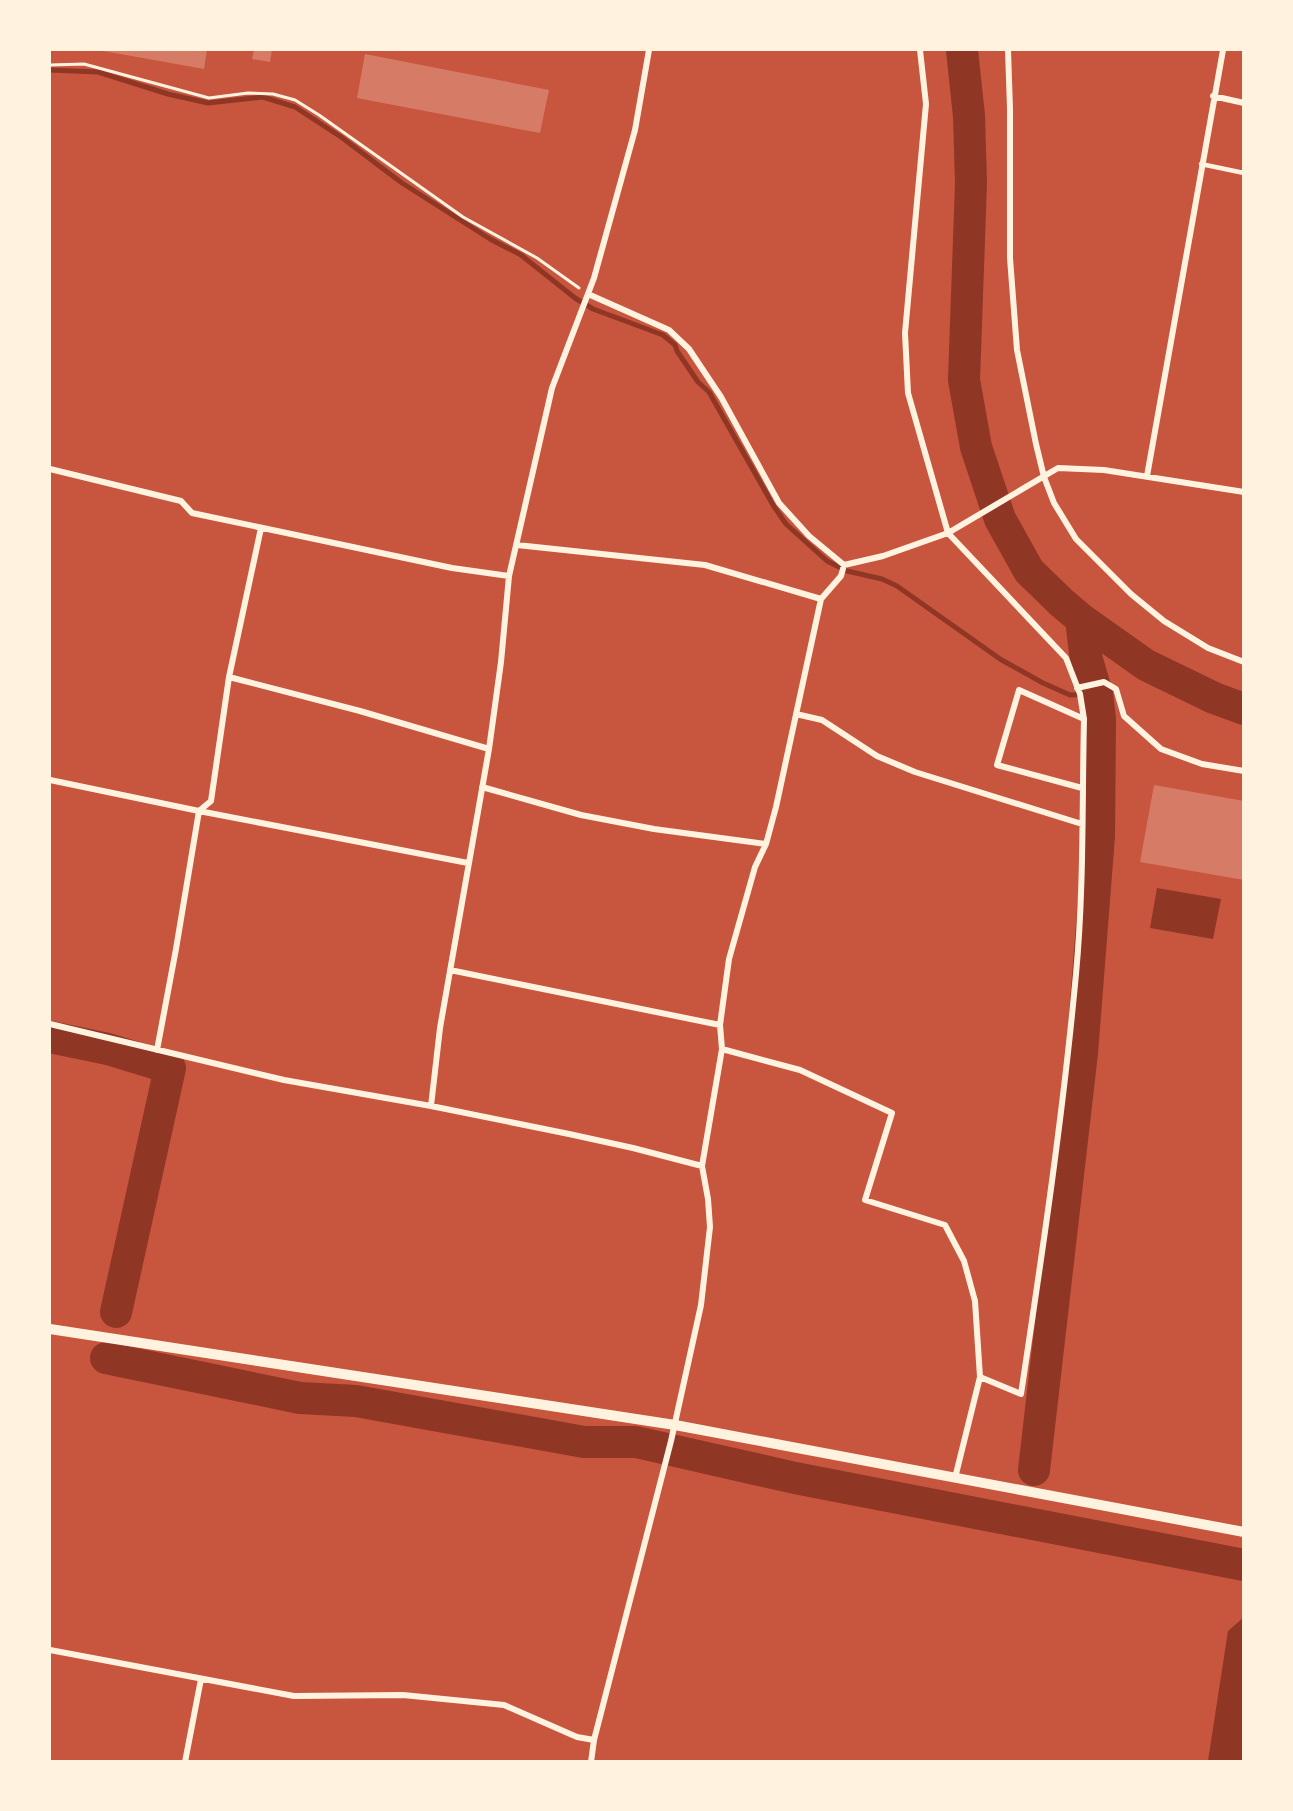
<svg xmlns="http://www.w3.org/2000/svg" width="1293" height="1811" font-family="'Space Grotesk',sans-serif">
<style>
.water{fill:#8f3625}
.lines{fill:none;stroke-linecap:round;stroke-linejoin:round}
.stream{stroke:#8f3625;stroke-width:5}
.river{stroke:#8f3625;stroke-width:32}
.building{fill:#d67c66}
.path{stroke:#fff3e0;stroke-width:3}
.service{stroke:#fff3e0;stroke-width:4.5}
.minor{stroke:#fff3e0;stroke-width:6}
.tertiary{stroke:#fff3e0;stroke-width:10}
</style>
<rect width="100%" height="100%" fill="#c8553d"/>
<path class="water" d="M1157,888l64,11 -8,40 -63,-11z
M1243,1618v143h-35l20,-130z"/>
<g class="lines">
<path class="stream" d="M50,70l48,2 70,22 40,9 55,-6 32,10 46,30 61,46 88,56 31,16 54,43 18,11 70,26 12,10 2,6 21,31 11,10 64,113 13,19 41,37 20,10 35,8 15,7 103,73 43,24 27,12 27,-1"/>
<path class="river" d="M962,50l7,66 2,67 -7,197 12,67 24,72 29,52 33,32 19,16 65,46 68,33 30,11
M50,1037l58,12 62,19 -54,244
M106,1358l194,40 56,3 228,41h52l159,36 449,87
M1034,1470l48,-417 17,-217 1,-117 -3,-25 -12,-41 -4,-34"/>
</g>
<path class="building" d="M98,50h109l-3,19z
M254,50h18l-2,12 -18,-3z
M365,54l184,36 -9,43 -183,-35z
M1154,785l90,16v79l-104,-18z"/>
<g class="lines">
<path class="path" d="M50,65l34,-1 125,34 39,-5 25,1 22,6 24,15 144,102 74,41 42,30"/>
<path class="service" d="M1201,164l43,9"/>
<path class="minor" d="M920,50l6,54 -21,229 3,60 40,140 118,125 14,36 4,25c-2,85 0,170 -8,255 -13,141 -34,281 -55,420l-41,-17 -25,101
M1008,50l2,59v149l7,92 19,94 8,33 10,26 22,36 55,55 33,27 44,27 36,14
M1213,96l31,7
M588,294l81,36 20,19 32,48 58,106 30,33 35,29
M50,469l131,32 11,12 260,55 57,8
M1147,476l76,-426
M517,545l188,20 116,34
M844,565l39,-9 65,-23 110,-65 46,2 140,22
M229,677l131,34 129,38
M1077,688l27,-6 12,7 8,27 37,33 41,15 42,7
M796,714l26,6 55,36 38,16 167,52
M50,780l149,31 269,52
M482,787l99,28 73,14 112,15
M1082,788l-85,-23 22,-75 65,29
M450,970l270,55
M50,1024l234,56 147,26 138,28 64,14 69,18
M722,1049l78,21 92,43 -27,87 80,25 19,36 11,40 5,76
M157,1050l19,-101 23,-138 12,-10 18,-124 32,-149
M431,1106l9,-78 49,-279 12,-87 8,-86 43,-188 42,-110 41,-148 14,-80
M50,1650l244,46 109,-1 101,10 73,32 17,3
M185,1762l16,-83
M591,1762l3,-22 77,-299 30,-136 9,-78 -2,-28 -6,-33 20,-117 -2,-24 9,-66 26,-92 11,-23 10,-37 45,-208 20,-23 3,-11"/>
<path class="tertiary" d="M50,1329l625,96 569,107"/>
</g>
<rect width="1293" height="1811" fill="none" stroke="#fff3e0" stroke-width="102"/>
</svg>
